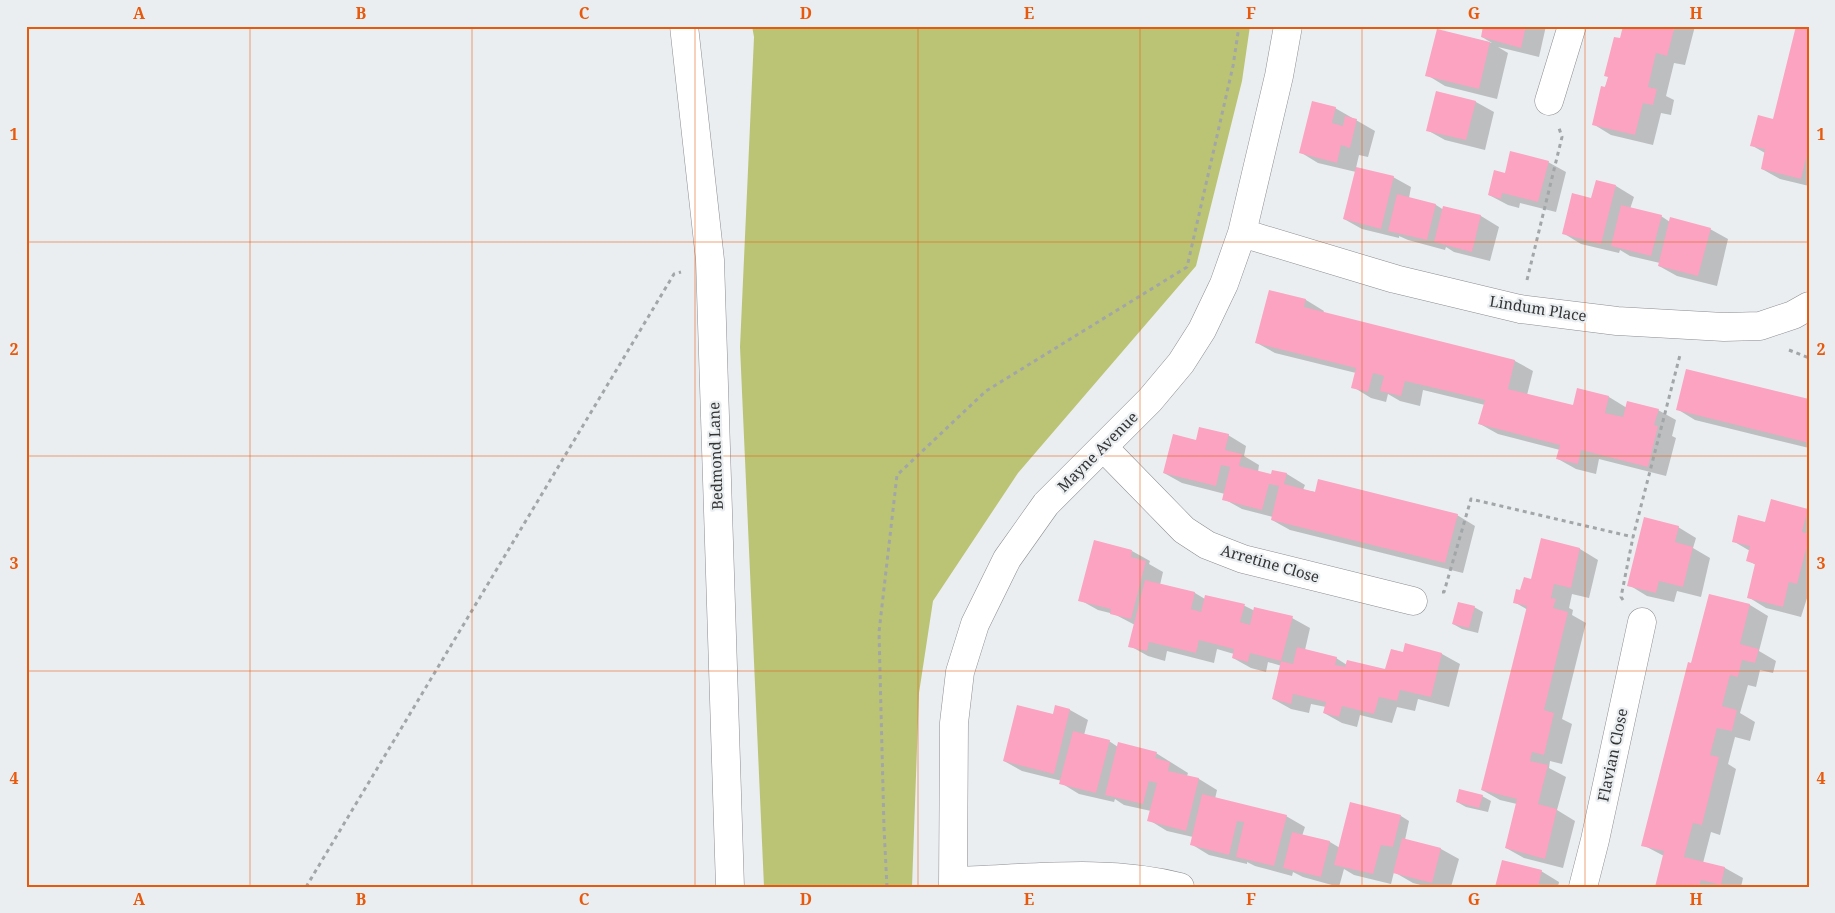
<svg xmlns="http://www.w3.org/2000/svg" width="1835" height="913" font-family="'Noto Serif',serif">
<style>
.green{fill:#bbc475}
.shadow{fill:#0003}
.building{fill:#fba3c0}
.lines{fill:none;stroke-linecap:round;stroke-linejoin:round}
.minor-casing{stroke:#8b8d91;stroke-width:29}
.path{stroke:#a3a6a8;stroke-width:3;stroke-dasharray:4 4;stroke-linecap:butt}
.minor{stroke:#fff;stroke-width:28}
.grid{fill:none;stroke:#e8590c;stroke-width:1;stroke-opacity:0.55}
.labels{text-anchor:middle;stroke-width:4.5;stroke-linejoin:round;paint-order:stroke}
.street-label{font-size:15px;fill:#323334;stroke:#ebeef1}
.neatline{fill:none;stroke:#e8590c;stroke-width:2}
.grid-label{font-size:16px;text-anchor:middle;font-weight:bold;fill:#e8590c}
</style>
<rect width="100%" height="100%" fill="#ebeef1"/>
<path class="green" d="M752,26h498l-8,55 -46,185 -178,207 -85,128 -14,92 -7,194h-148l-24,-540 14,-310z"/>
<path class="shadow" d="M1485,26h61l-7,31 -41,-10 10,6 -11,46 -52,-13 -18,-11 11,-45 54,13 -10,-6z
M1621,26h74l-10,39 -11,-2 -8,33 8,4 -3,15 -10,-2 -8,32 -42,-10 -18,-11 28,-85 3,-11z
M1809,26v160l-29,-7 -18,-10 3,-16 -14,-8 23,-24z
M1437,93l39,9 18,10 -9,38 -40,-10 -18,-10z
M1335,108l40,23 -7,26 -9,-2 -3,13 37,9 18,10 -2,11 27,7 8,5v-3l37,9 18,11 -9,34 -36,-9 -8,-5 -1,3 -37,-10 -9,-4v2l-37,-9 -18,-10 12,-47 -38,-9 -18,-11z
M1548,162l18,10 -10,40 -36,-9 -1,5 -11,-3 -19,-10 17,-21z
M1616,186l18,11 -4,12 31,7 9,6 40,7 18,10 -11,47 -40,-10 -18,-10 1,-3 -30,-7 -10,-6 -1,3 -38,-9 -18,-11 29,-34z
M1270,291l36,9 18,11 -1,2 192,48 18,10 -6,24 47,12 35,-10 18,11 31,2 18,10 -4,16 4,2 -10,38 -67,-17 -3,15 -20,-5 -18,-10 2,-9 -62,-16 -18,-10 5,-19 -62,-15 -3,16 -20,-5 -12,-7 -2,8 -15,-4 -18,-11 3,-14 -81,-20 -18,-10z
M1809,400v48l-114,-28 -18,-11z
M1228,435l18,11 -2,10 15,9 -1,7 14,4 1,-5 14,3 18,11 -2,5 154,25 18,11 -12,47 -173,-43 -18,-10 1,-3 -31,-8 -18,-10 1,-5 -43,-11 -18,-10 33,-32z
M1772,501l37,10v81l-8,25 -35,-9 -18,-11 8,-32 -9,-5 3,-9 -17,-10 33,-18z
M1678,527l18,11 -3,10 17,10 -9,39 -24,-6 -3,11 -27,-6 -18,-11z
M1542,540l38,9 18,11 -9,38 -17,-4 -3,14 4,2 -1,5 14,8 -24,96 10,5 -10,40 -12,-3 -1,7 17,9 -9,33 18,11 -12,47 -39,-10 -18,-10 11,-44 -17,-4 -18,-10 46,-180 -14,-8 18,-22z
M1132,551l18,10 -1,3 14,8 -3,13 35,8 10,6 40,7 10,5 37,7 18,10 -5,22 31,8 11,7 39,6 18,-18 2,-8 36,9 18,10 -11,43 -31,-8 -3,12 -18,-4 -5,16 -32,-8 -3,12 -15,-4 -18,-10 2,-6 -15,-3 -2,9 -18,-4 -18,-10 9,-33 -14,-4 -2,10 -15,-4 -18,-10 1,-4 -17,-5 -3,14 -47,-12 -2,10 -17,-5 -18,-10 5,-21 -21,-11 -16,-4 -18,-10z
M1710,595l40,10 18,11 -9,35 17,10 -3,12 -13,-3 -4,17 -8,-2 -8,28 15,9 -5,19 -15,-4 -7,27 8,5 -16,66 -9,-3 -8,31 22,5 18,10 -2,9h-85l8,-31 -21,-11z
M1474,607l9,5 -5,21 -16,-4 -9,-5z
M1056,706l14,4 18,10 -4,15 25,6 9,6 38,6 32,20 -1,3 12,3 18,11 -2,9 71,17 19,11 -3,9 28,6 10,6 61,-32 8,5 -4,19 36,9 18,10 -8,28h-23l-15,-4 -19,-11 -3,12 -37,-9 -10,-6 -5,18 -36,-10 -10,-5 -1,4 -37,-10 -8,-4v2l-38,-9 -18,-11 2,-7 -26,-6 -18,-11 2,-9 -27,-6 -9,-6 -1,3 -35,-8 -18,-11 1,-2 -40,-10 -18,-10 50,-46z
M1482,796l9,5 -3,11 -22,-5 -9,-5z
M1541,871l18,11 -1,5h-61z"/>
<path class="building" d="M1483,26h43l-5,22 -40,-11z
M1623,26h52l-8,30 -11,-3 -8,34 9,2 -4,16 -10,-2 -8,32 -43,-10 9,-39 4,1 3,-10 -4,-1 10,-39 6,1z
M1796,26h13v120l-8,33 -40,-10 4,-20 -15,-3 8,-31 15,4z
M1437,29l53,13 -11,47 -54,-13z
M1436,91l40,10 -10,39 -40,-9z
M1312,101l24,6 -4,16 11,3 2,-10 12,3 -7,29 -9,-3 -4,18 -38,-10z
M1510,151l39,10 -11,41 -36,-9 -1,6 -13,-4 6,-25 11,3z
M1356,167l38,9 -13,53 -38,-10z
M1596,180l20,5 -15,59 -39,-10 10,-41 19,5z
M1397,194l39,10 -9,36 -39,-9z
M1621,205l41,10 -11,41 -40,-10z
M1443,206l38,9 -9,37 -38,-10z
M1670,217l41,11 -13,48 -40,-10z
M1269,290l37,9 -2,8 211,53 -7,29 65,16 4,-17 32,8 -4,17 18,4 4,-16 32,8 -5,16 4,1 -10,41 -67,-17 -3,14 -22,-5 4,-14 -82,-21 7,-24 -80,-19 -4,15 -21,-5 4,-15 -11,-3 -5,19 -17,-4 5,-20 -101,-25z
M1686,369l123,30v44l-133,-33z
M1199,427l30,7 -4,16 17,4 -3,12 32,8 1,-4 15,3 -3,11 31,8 3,-13 140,35 -13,49 -174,-43 8,-34 -10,-2 -7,26 -40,-10 8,-33 -9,-2 -5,21 -53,-13 10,-39 23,6z
M1771,499l37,10 -6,23 7,2v4l-12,46 -8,-2 -6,25 -36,-9 8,-34 -9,-3 4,-15 -18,-4 6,-27 27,7z
M1644,517l35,9 -4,16 18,5 -10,40 -24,-6 -3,12 -29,-7z
M1541,538l39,10 -9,40 -17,-4 -3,14 5,1 -3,9 15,4 -24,98 10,3 -10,42 -12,-3 -2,9 18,4 -10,39 19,5 -12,50 -40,-11 12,-49 -36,-9 46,-184 -14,-3 3,-14 4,1 4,-13 7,2z
M1094,540l38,10 -1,7 15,4 -15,58 -21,-5 1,-5 -33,-8z
M1145,580l50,12 -4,17 10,3 4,-17 40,9 -5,18 10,3 4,-18 39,9 -12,45 -31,-8 -2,9 -16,-4 2,-9 -35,-9 -3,13 -47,-11 -2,9 -19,-4z
M1709,594l41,10 -10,40 19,5 -4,14 -13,-3 -4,17 -8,-2 -8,31 15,4 -5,21 -15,-3 -7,27 9,2 -17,68 -9,-2 -9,34 41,10 -4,18 -20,-5 -2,7h-44l9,-36 -23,-5 47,-184 3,1z
M1458,602l17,4 -6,22 -17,-4z
M1405,643l37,10 -11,44 -31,-7 -3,11 -18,-4 -5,17 -32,-8 -3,11 -16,-4 3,-11 -33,-8 -2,10 -19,-5 9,-38 12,3 4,-17 40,10 -2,8 10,2 2,-7 38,9 6,-20 12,3z
M1017,705l36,9 2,-9 15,4 -16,65 -51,-13z
M1073,731l37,9 -14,53 -37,-9z
M1118,742l39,10 -2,6 15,4 -2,9 31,7 -13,53 -39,-10 10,-38 -8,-2 -6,23 -38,-9z
M1459,789l24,6 -4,13 -23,-6z
M1202,794l85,21 -13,51 -38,-9 8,-35 -7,-1 -8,34 -39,-10z
M1350,802l51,13 -8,32 -12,-2 -8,29 -39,-9z
M1292,832l38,9 -9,36 -38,-9z
M1402,838l39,10 -9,35 -39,-10z
M1502,860l40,10 -4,17h-43z"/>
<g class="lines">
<defs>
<path id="minor" d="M684,26l26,234 20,627
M1549,101l23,-75
M1242,233l153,46 125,30 97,12 107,6 36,-1 33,-11 16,-9
M1103,447l81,83 23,15 36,14 170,42
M953,881c75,-2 153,-13 227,6
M953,887l1,-164 6,-51 15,-48 32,-65 39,-55 104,-104 31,-37 21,-33 22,-46 18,-51 37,-157 9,-50
M1583,887l12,-47 47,-218"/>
</defs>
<use href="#minor" class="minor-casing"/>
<path class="path" d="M1527,280l35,-143 -3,-9
M1789,350l20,8
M1442,592h2l27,-93 162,38 47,-182
M1623,600l-2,-3 12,-60
M306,887l368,-613 7,-2
M887,887l-3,-59 -5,-196 18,-157 89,-84 201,-124 46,-201 6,-40"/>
<use href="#minor" class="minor"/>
</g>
<path class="grid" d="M250,26v861M472,26v861M695,26v861M918,26v861M1140,26v861M1362,26v861M1585,26v861M26,242h1783M26,456h1783M26,671h1783"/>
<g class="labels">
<g class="street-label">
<text transform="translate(1538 309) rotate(9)" y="5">Lindum Place</text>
<text transform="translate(1098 452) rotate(-45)" y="5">Mayne Avenue</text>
<text transform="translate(716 456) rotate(-92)" y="5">Bedmond Lane</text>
<text transform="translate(1270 564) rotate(16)" y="5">Arretine Close</text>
<text transform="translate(1613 755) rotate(-78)" y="5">Flavian Close</text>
</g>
</g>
<rect width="1835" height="913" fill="none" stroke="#ebeef1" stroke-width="55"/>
<rect x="28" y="28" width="1780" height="858" class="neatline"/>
<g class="grid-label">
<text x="139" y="19">A</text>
<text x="361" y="19">B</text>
<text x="584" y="19">C</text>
<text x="806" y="19">D</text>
<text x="1029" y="19">E</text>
<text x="1251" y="19">F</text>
<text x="1474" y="19">G</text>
<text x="1696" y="19">H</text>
<text x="14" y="140">1</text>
<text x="1821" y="140">1</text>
<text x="14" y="355">2</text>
<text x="1821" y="355">2</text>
<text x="14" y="569">3</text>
<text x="1821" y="569">3</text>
<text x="14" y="784">4</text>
<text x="1821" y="784">4</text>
<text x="139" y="905">A</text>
<text x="361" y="905">B</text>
<text x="584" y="905">C</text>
<text x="806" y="905">D</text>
<text x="1029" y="905">E</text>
<text x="1251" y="905">F</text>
<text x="1474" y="905">G</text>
<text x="1696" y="905">H</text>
</g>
</svg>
